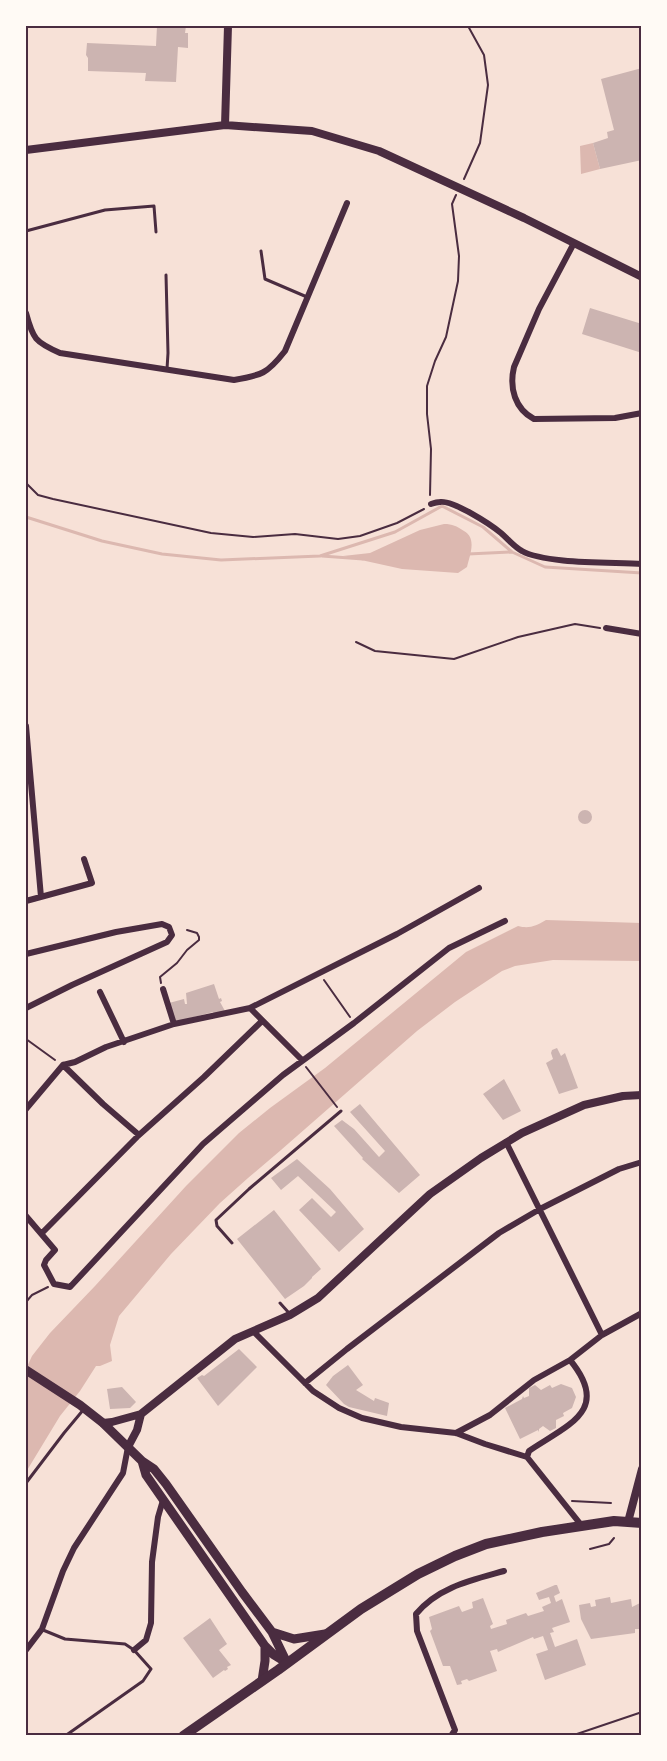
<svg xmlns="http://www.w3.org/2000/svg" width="667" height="1761" font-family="Poppins,sans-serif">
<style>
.water{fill:#dcb8b0}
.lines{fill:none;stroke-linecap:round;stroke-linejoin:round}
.stream{stroke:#dcb8b0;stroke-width:3}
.building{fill:#ccb4b1}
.path{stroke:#4a2c40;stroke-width:2}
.service{stroke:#4a2c40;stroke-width:3}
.minor{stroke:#4a2c40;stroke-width:6}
.tertiary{stroke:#4a2c40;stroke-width:8}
.secondary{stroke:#4a2c40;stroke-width:9}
.primary{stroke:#4a2c40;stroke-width:10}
.neatline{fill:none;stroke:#4a2c40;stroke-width:2}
</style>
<rect width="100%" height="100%" fill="#f7e1d7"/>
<path class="water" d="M593,143l7,26 -19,5 -1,-28z
M444,524c9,0 12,2 20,7 13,7 6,24 3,36l-9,6 -56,-4 -59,-13 27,-3 50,-23z
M546,920l95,3v38l-88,-1 -38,6 -13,5 -47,31 -38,29 -136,119 -33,28 -28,25 -49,51 -52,62 -9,29 2,16 -12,5h-4l-16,25 -20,25 -34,56v-103l6,-13 18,-23 45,-47 91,-100 53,-53 31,-25 55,-40 141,-116 52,-26c11,3 18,0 28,-6z"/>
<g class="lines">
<path class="stream" d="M26,517l76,24 60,13 59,6 99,-4 75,-24 47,-26 41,21 29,25 33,15 97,6
M468,554l44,-2
M322,556l41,3"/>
</g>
<path class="building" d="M157,26h29l-1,7h3v15l-10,-1 -2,35 -31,-1 1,-8 -58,-2v-13l-2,-3 1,-12 69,3z
M642,68v86l-2,1 2,5 -42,9 -7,-26 15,-5 -1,-6 7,-2 -13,-51z
M590,308l52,16v29l-60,-19z
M578 817a7 7 0 1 1 14 0a7 7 0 1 1-14 0Z
M214,984l5,15 2,-1 1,3 -2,1 5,9 -11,3 -1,-2 -38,10 -6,-19 15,-4 1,5h2l-1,-11z
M557,1048l4,8 4,-3 13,35 -19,6 -13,-31 7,-4 -2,-6 1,-3z
M504,1079l17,32 -18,9 -20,-26z
M360,1104l60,71 -21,18 -37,-34 1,-1 -29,-32 8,-6 12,9 25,28 6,-6 -35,-39z
M297,1159l33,30 34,40 -25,23 -40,-42 13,-12 19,19 5,-5 -38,-36 -17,14 -10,-12z
M274,1210l47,59 -9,8v1l-8,8 -19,13 -48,-60z
M239,1349l18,18 -39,39 -21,-28 5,-3 2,1z
M348,1365l15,20 -7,5 18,11 1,-3 14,5 -2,13 -38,-9 -5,-3 -18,-19 7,-9z
M561,1384l11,4 4,9 -4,11 -9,5 1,3 -8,4v8l-6,3 -7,-5 -4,3v3l-1,-2 -18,9 -15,-31 17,-9 1,-3 1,2 5,-2v-8l6,-3 6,5 9,-5 2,3z
M122,1387l14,15 -6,6 -20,1 -3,-20z
M555,1585h2l3,8 -6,3 2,6 6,-3 8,23 -18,6 2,4 -4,1 5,14 22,-8 9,26 -41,15 -9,-26 12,-4 -5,-14 -9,3 -1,-2 -35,15 -1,-3 -7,2 7,20 -28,10 -2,-2 -6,2 1,3 -5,1 -7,-19h-7l-13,-35 2,-2 -3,-12 30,-11 3,6 11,-4 -1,-6 11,-4 10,26 -3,2 1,3 16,-5 -1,-4 20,-7 2,3 16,-5 -2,-4 9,-4 -2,-6 -10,3 -3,-7z
M610,1597l1,6 20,-4 1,8 10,-5v27h-7v4l-44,6 -10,-20 -2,-14 11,-2 1,4 5,-1 -1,-6z
M210,1618l17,26 -8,6 12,15 -4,2 1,2 -3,2 -1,-1 -11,8 -30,-40z"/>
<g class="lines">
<path class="path" d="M464,179l16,-36 8,-58 -4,-30 -16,-29
M26,483l12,12 15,4 158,34 42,4 42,-3 43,5 22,-3 37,-13 27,-14
M430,495l1,-46 -4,-35v-28l8,-25 11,-24 12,-56 1,-25 -7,-52 4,-9
M356,642l19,9 79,8 64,-22 57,-13 25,4
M324,980l26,37
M161,983l-1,-6 17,-14 10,-13 12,-10v-3l-2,-4 -10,-3
M26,1039l29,21
M306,1067l31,40
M26,1302l6,-7 16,-8
M572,1501l39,2
M590,1549l19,-5 5,-6
M571,1736l71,-24"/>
<path class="service" d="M26,231l79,-21 49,-4 2,26
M261,251l4,28 42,18
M166,275l2,78 -1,16
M232,1243l-15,-17 -1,-6 33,-31 92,-78
M280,1303l9,10
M26,1483l38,-50 20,-24
M43,1630l22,9 60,5 9,6 17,19 -8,12 -78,55"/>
<path class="minor" d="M574,243l-35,66 -25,58c-5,21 1,42 20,52l81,-1 27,-5
M26,313c7,26 9,29 34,40l174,27c28,-5 33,-6 51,-29l62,-148
M431,504c3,-1 6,-2 9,-2 13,-2 50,22 61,31 7,6 13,14 21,18 23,13 90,11 120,13
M606,628l36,6
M26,726l15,171
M26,901l66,-18 -8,-24
M26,954l90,-22 46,-8 7,3 3,8 -5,7 -95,43 -46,23
M163,989l11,35
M100,992l24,50
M250,1008l52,52
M63,1065l40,39 36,31
M26,1109l37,-44 12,-3 31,-15 68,-23 76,-16 147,-74 82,-46
M506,1142l96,193
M26,1216l29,34 -9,10 -2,5 10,19 16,3 133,-143 80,-69 71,-52 95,-75 56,-27
M42,1233l97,-98 65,-58 58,-56
M253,1331l60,60 26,17 23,10 39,9 55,6 29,11 42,13 55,69
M305,1383l42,-34 152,-116 41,-24 79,-40 23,-7
M456,1433l34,-18 44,-35 36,-20
M527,1457l2,-6c38,-26 83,-40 41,-91l32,-25 40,-22
M26,1650l16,-21 21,-58 11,-23 49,-75 5,-26
M134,1650l12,-10 5,-17 1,-61 6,-45 5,-17
M451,1736l4,-6 -38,-99 -1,-17c22,-27 56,-34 88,-43"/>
<path class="tertiary" d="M225,125l3,-99
M26,150l199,-25 87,6 67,20 145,67 118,59
M103,1423l9,-1 29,-8
M128,1447l9,-17 4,-16 94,-75 55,-24 28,-17 112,-104 51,-36 41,-25 62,-28 39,-9 19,-1
M628,1522l14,-53"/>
<path class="secondary" d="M26,1370l54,35 23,18 39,38 4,14 119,171 9,9 13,8
M142,1461l12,8 12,15 76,108 30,40 15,31
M272,1632l22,7 31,-5
M262,1681l3,-20v-15"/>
<path class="primary" d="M183,1736l95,-66 83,-61 57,-35 37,-18 31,-12 56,-12 72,-11 28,2"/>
</g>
<rect width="667" height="1761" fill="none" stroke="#fffaf5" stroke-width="54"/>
<rect x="27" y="27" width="613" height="1707" class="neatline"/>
</svg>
